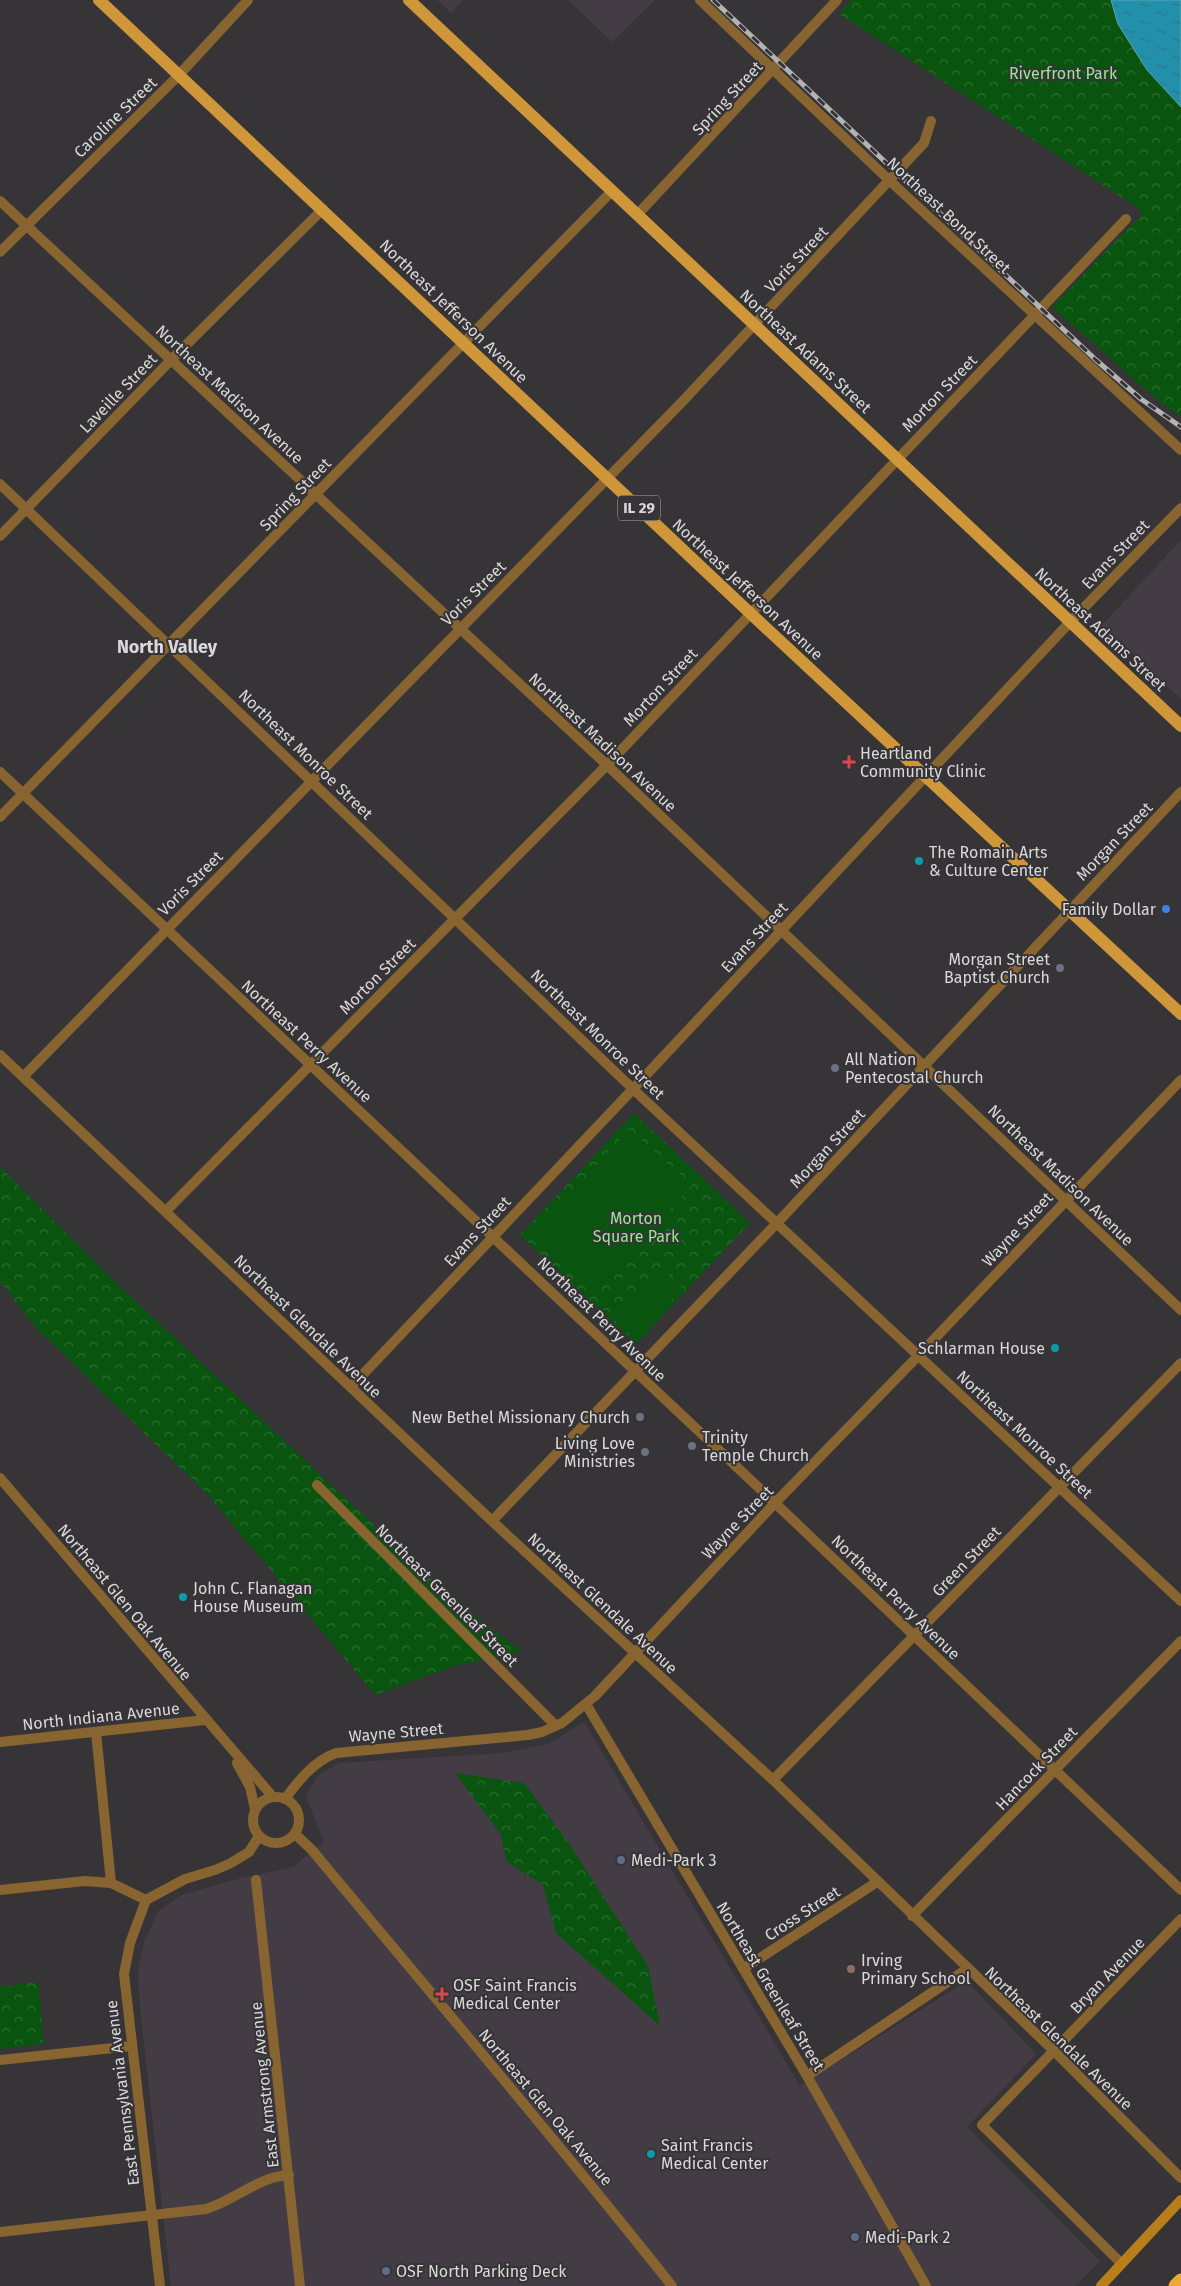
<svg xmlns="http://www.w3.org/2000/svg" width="1181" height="2286" font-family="'Fira Sans',sans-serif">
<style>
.built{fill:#433c44}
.forest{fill:url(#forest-crowns)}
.pitch{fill:#095510}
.water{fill:url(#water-ripples);stroke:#59a6b8}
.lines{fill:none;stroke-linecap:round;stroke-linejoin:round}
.minor{stroke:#886530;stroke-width:10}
.tertiary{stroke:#886530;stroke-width:10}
.secondary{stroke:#b77e1a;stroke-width:10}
.primary{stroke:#d0963a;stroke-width:12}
.motorway{stroke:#eea833;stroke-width:15}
.rail-casing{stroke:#b4b3b4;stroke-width:5}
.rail{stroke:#363436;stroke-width:3;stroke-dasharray:9;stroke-linecap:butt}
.health-dot{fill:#e0444e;stroke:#363436;stroke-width:2}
.culture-dot{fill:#0f9aa8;stroke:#363436;stroke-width:2}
.shop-dot{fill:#3f7fe0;stroke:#363436;stroke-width:2}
.worship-dot{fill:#6b7280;stroke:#363436;stroke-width:2}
.service-dot{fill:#5c6f8a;stroke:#363436;stroke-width:2}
.education-dot{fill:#8d6e63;stroke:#363436;stroke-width:2}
.labels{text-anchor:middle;stroke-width:4;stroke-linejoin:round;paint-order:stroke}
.shield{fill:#363436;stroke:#a9a8a9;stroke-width:1}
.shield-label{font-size:15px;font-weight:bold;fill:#dad9da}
.park-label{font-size:16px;fill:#90ec8e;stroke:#363436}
.street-label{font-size:16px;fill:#dad9da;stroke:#363436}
.poi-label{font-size:16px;fill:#dad9da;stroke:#363436;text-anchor:start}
.neighbourhood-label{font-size:18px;font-weight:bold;fill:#dad9da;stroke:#363436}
</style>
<defs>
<pattern id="forest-crowns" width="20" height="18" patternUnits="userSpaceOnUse" patternTransform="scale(1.25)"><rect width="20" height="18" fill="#095510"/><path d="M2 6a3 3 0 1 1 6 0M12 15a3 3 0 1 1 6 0" fill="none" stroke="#2c6d32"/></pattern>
<pattern id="water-ripples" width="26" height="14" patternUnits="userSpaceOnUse" patternTransform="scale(1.25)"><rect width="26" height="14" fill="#2290aa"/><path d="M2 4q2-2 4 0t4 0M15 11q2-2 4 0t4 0" fill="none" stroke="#2b788a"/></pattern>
</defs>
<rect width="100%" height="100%" fill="#363436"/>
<path class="built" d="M437,0h26l-12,13z
M568,0h87l-43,42z
M1181,540v159l-79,-74z
M584,1722l216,364 167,-105 69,73 -69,73 133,134 -25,25h-904l-31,-279 -2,-38 7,-30 14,-29 23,-15 51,-15 60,-13 31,-26 -18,-44 11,-21 22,-13 162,-10 47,-9z"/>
<path class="forest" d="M851,0h260l7,24 29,46 34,37v309l-19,-12 -110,-97 91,-94 -11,-9 -293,-190z
M634,1113l116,110 -114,121 -116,-109z
M0,1167l109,109 336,316 77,60 -68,14 -79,29 -167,-200 -173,-168 -35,-46z
M455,1773l69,10 44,59 80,124 12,60 -104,-93 -13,-48 -37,-24 -5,-26z
M38,1982l6,62 -44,5v-62z"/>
<path class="pitch" d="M629,1129l63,56 -93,105 -63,-55z
M660,1267l22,21 -47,51 -22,-21z"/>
<path class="water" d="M1111,0h70v107l-34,-37 -29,-46z"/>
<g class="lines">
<path class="minor" d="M700,0l189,180 292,270
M0,201l607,564 574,545
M637,215l200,-215
M0,252l178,-176 70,-76
M0,536l172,-177 151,-150
M0,772l775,731 406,387
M0,1055l492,466 281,259 281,271 127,127
M23,1077l659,-675 242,-259 7,-22
M166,1211l441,-446 519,-546
M351,1387l282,-298 437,-467 111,-114
M317,1485l239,241
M492,1521l285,-298 404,-431
M586,1704l221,372 119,210
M96,1732l15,151
M0,1742l205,-22
M773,1780l408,-417
M285,1799c13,-18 29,-38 51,-46l192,-18 14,-3 20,-9 33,-27 180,-193 144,-148 262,-275
M256,1880l44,406
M0,1890l85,-9 26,2 35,17
M912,1916l269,-275
M743,1969l134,-87
M0,2060l132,-14
M807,2076l160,-107
M0,2232l206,-23c30,-9 51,-32 83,-34
M1121,2263l-139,-138 199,-206"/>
<path class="tertiary" d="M0,484l633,605 548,512
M0,817l612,-626
M0,1478l273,319
M237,1763l13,24 5,22
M253 1820a23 23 0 1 1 46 0a23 23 0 1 1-46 0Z
M295,1834l17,16c120,145 243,288 360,436
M160,2286l-36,-312 6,-31 16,-43 39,-21 30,-9 16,-7 18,-11 10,-16"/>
<path class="secondary" d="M1101,2286l80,-86"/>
<path class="primary" d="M99,0l651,613 431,401
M409,0l772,726"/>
<path class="motorway" d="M1176,2286l5,-5"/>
<defs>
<path id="rail" d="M713,0l383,360 45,39 40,28"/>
</defs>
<use href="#rail" class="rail-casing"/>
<use href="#rail" class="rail"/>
</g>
<g class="health-dot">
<path d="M846.5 754.5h5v5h5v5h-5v5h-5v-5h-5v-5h5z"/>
<path d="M439.5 1986.5h5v5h5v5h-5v5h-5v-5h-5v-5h5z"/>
</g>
<g class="culture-dot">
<circle cx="919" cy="861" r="5"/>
<circle cx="1055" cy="1348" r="5"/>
<circle cx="183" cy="1597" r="5"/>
<circle cx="651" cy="2154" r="5"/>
</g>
<circle class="shop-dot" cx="1166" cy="909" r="5"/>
<g class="worship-dot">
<circle cx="1060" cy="968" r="5"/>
<circle cx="835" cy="1068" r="5"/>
<circle cx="640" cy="1417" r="5"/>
<circle cx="692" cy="1446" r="5"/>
<circle cx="645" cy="1452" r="5"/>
</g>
<g class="service-dot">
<circle cx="621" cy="1860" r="5"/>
<circle cx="855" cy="2237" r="5"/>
<circle cx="386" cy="2271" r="5"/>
</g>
<circle class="education-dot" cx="851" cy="1969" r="5"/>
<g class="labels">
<rect class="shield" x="618" y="495.5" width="42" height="25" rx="4"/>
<g class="shield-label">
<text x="639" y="513">IL 29</text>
</g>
<g class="park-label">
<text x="1063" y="79">Riverfront Park</text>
<text x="636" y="1224">Morton<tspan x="636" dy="18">Square Park</tspan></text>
</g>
<g class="street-label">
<text transform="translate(727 98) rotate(-47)" y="6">Spring Street</text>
<text transform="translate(115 117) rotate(-44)" y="6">Caroline Street</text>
<text transform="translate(949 215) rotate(43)" y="6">Northeast Bond Street</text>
<text transform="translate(796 259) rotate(-47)" y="6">Voris Street</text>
<text transform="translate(454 311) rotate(44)" y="6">Northeast Jefferson Avenue</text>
<text transform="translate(806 351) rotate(43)" y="6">Northeast Adams Street</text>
<text transform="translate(118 393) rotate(-46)" y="6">Laveille Street</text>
<text transform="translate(939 393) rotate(-46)" y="6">Morton Street</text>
<text transform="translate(230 394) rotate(43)" y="6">Northeast Madison Avenue</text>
<text transform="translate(295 494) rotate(-46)" y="6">Spring Street</text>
<text transform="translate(1115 554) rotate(-46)" y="6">Evans Street</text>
<text transform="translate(748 589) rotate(43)" y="6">Northeast Jefferson Avenue</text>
<text transform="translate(473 593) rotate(-45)" y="6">Voris Street</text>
<text transform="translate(1101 629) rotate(43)" y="6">Northeast Adams Street</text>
<text transform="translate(660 687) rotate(-47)" y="6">Morton Street</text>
<text transform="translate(603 742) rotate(43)" y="6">Northeast Madison Avenue</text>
<text transform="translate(306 754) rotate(44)" y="6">Northeast Monroe Street</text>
<text transform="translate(1114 841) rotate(-46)" y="6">Morgan Street</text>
<text transform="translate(190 883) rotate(-45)" y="6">Voris Street</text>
<text transform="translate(754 937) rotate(-47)" y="6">Evans Street</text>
<text transform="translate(377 976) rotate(-45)" y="6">Morton Street</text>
<text transform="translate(598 1034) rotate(44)" y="6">Northeast Monroe Street</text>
<text transform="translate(307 1041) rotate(43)" y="6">Northeast Perry Avenue</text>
<text transform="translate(827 1148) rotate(-47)" y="6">Morgan Street</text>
<text transform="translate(1061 1175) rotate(44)" y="6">Northeast Madison Avenue</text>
<text transform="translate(1017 1229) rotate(-47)" y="6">Wayne Street</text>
<text transform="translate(477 1231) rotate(-47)" y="6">Evans Street</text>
<text transform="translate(602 1319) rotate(44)" y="6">Northeast Perry Avenue</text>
<text transform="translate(308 1326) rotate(44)" y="6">Northeast Glendale Avenue</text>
<text transform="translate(1025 1434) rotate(43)" y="6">Northeast Monroe Street</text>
<text transform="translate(737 1522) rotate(-46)" y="6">Wayne Street</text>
<text transform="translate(966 1561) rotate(-46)" y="6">Green Street</text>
<text transform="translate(447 1595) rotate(45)" y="6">Northeast Greenleaf Street</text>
<text transform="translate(896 1597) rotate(44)" y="6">Northeast Perry Avenue</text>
<text transform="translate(125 1602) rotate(50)" y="6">Northeast Glen Oak Avenue</text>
<text transform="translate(603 1603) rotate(43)" y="6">Northeast Glendale Avenue</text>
<text transform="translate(101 1716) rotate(-6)" y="6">North Indiana Avenue</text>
<text transform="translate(396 1732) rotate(-5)" y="6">Wayne Street</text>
<text transform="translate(1036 1768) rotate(-46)" y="6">Hancock Street</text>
<text transform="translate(802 1913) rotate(-33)" y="6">Cross Street</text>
<text transform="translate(1107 1975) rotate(-46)" y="6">Bryan Avenue</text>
<text transform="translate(771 1986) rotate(59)" y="6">Northeast Greenleaf Street</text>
<text transform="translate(1059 2038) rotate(44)" y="6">Northeast Glendale Avenue</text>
<text transform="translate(264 2085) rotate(-96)" y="6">East Armstrong Avenue</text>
<text transform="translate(122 2093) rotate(-97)" y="6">East Pennsylvania Avenue</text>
<text transform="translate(546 2107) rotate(50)" y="6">Northeast Glen Oak Avenue</text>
</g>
<g class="poi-label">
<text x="860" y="759">Heartland<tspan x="860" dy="18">Community Clinic</tspan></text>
<text x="929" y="858">The Romain Arts<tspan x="929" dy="18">&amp; Culture Center</tspan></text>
<text x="1156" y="915" text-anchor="end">Family Dollar</text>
<text x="1050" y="965" text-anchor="end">Morgan Street<tspan x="1050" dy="18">Baptist Church</tspan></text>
<text x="845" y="1065">All Nation<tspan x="845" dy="18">Pentecostal Church</tspan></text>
<text x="1045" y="1354" text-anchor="end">Schlarman House</text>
<text x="630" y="1423" text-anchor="end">New Bethel Missionary Church</text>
<text x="702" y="1443">Trinity<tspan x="702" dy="18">Temple Church</tspan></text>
<text x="635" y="1449" text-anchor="end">Living Love<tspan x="635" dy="18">Ministries</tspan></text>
<text x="193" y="1594">John C. Flanagan<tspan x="193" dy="18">House Museum</tspan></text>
<text x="631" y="1866">Medi-Park 3</text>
<text x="861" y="1966">Irving<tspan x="861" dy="18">Primary School</tspan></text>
<text x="453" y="1991">OSF Saint Francis<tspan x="453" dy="18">Medical Center</tspan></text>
<text x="661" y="2151">Saint Francis<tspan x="661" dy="18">Medical Center</tspan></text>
<text x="865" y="2243">Medi-Park 2</text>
<text x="396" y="2277">OSF North Parking Deck</text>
</g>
<g class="neighbourhood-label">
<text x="167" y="653">North Valley</text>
</g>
</g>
</svg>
